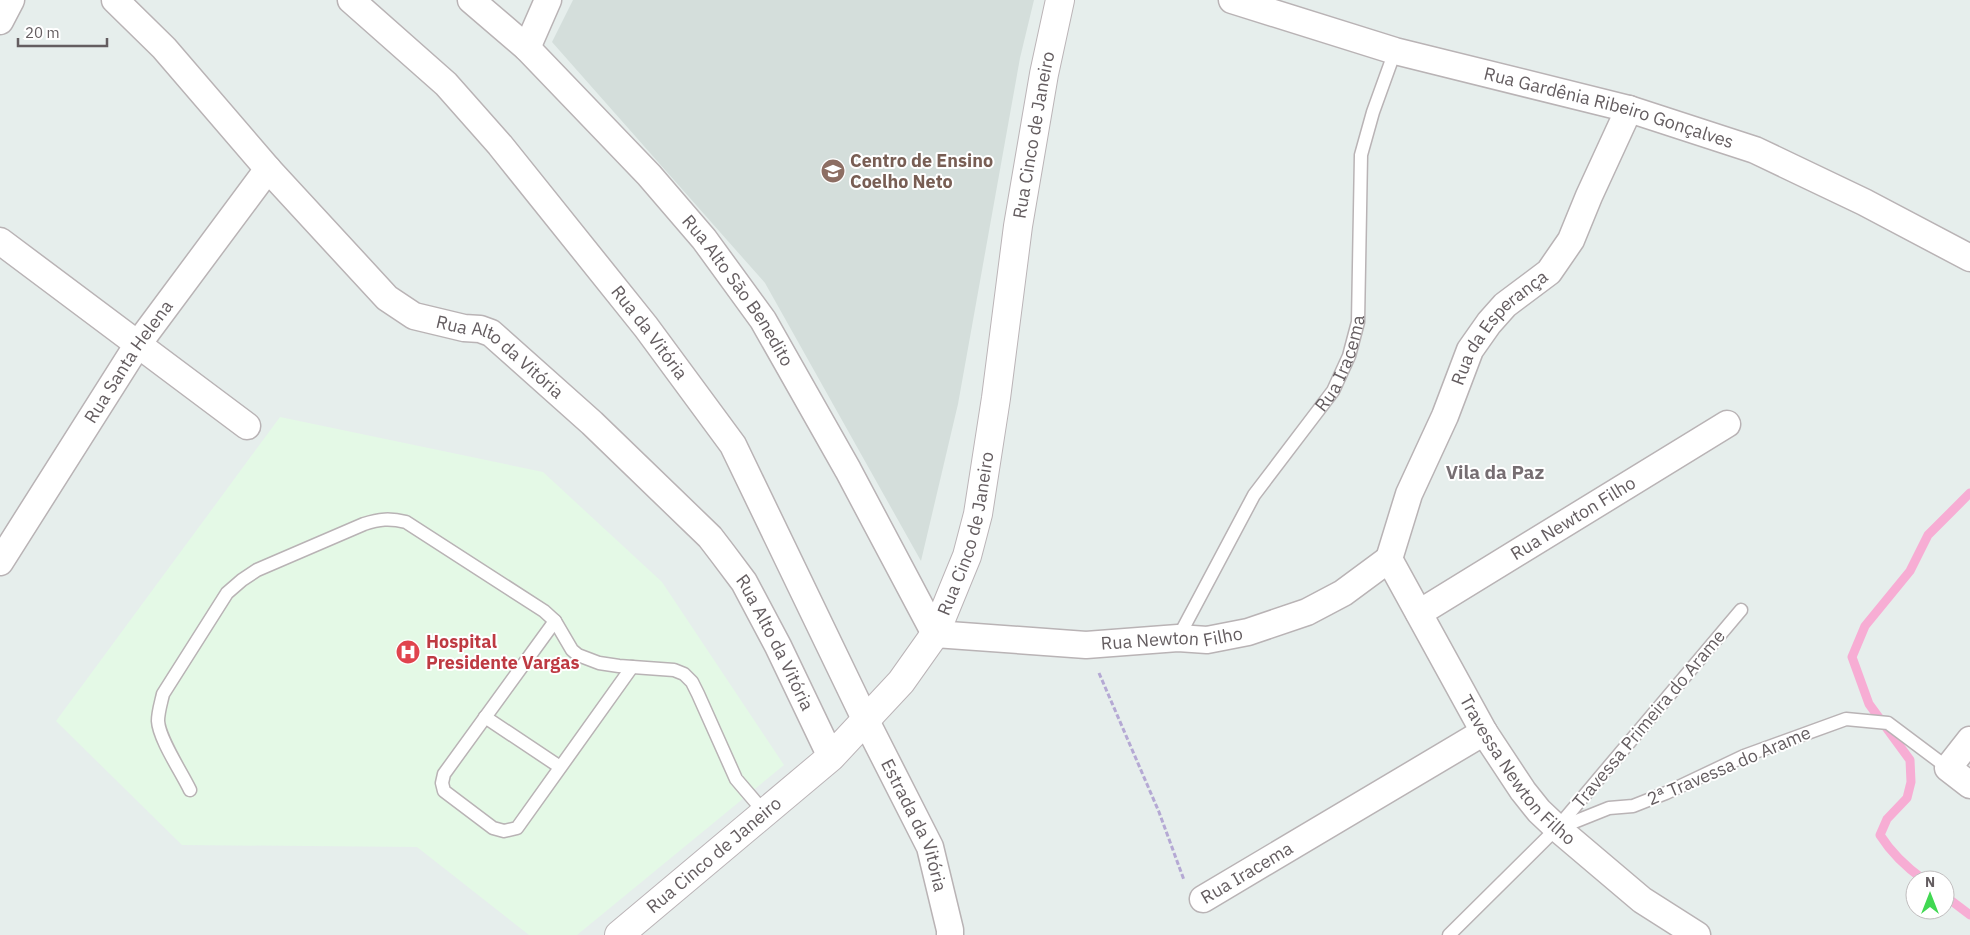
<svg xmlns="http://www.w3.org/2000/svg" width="1970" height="935" font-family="'IBM Plex Sans',sans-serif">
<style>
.education{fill:#d4dedb}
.medical{fill:#e4f9e6}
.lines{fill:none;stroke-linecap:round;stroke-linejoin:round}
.stream{stroke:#f7add4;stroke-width:9}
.lane-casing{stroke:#b9b3b5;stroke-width:15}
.street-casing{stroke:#b9b3b5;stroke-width:29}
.secondary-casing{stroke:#bbb4b7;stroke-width:30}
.path{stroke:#b5a9d4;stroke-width:3;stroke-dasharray:5 2.5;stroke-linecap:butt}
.lane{stroke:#fff;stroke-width:12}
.street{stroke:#fff;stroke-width:26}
.secondary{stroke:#fff;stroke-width:28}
.labels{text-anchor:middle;stroke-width:4;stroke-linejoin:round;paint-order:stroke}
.street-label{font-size:18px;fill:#645d60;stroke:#fff}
.education-label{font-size:18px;font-weight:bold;fill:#785e54;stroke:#fff;text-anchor:start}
.health-label{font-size:18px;font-weight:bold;fill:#be3a42;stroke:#fff;text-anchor:start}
.neighbourhood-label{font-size:19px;font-weight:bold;fill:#766e72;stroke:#fff}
</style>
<rect width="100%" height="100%" fill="#e6eeec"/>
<path class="education" d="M573,0h461l-14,58 -62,346 -37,157 -156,-278 -213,-241z"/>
<path class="medical" d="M280,417l263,55 119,110 122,183 -207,170h-48l-112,-88 -235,-2 -126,-124z"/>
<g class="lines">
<path class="stream" d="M1924,880c-18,-13 -32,-26 -44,-45l7,-16 20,-21 4,-16 -1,-22 -41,-56 -17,-47 13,-31 45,-55 18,-36 42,-42
M1945,896l25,19"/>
<defs>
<g id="lane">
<path d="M555,621l-111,153 -2,9 2,8 49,37 11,3 13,-3 115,-161"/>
<path id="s1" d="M1178,638l76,-143 79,-104 16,-35 9,-34 3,-167 12,-43 22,-61"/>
<path d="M485,717l75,50"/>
<path d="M190,790c-8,-17 -31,-51 -32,-69 0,-9 3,-18 5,-27l64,-101 15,-13 15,-10 107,-46c15,-5 26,-6 42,-2l138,89 11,10 17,29 6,5 21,8 20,3 55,4 10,4 8,8 6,12 38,85 29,34"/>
<path d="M1559,828l50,-20 24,-2 33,-13 78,-37 102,-37 42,4 60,45"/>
<path d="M1449,935l108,-107 184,-218"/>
</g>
<g id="street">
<path id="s2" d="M115,0l49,48 104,121 119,129 27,18 50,12 16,1 11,4 101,90 118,114 13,17 21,28 34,64 53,111"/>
<path id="s3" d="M351,0l95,84 54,61 146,182 87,118 133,276 64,126 20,83v5"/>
<path id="s4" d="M471,0l56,48 122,127 55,64 59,81 85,150 87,164 151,11 92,-7 29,2 41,-8 59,-20 36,-19 46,-34"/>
<path id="s5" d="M1232,0l163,51 234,58 126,41 109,52 106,56"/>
<path d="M0,21l11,-21"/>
<path d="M527,48l21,-48"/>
<path d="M0,241l247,185"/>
<path id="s6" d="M1389,559l20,-65 36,-78 25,-66 19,-27 16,-18 44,-33 22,-32 18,-44 40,-87"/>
<path id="s7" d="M1389,559l95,173 39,59 16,20 18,17 85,72 55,35"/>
<path id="s8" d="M0,562l138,-218 130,-175"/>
<path id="s9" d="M1419,613l308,-189"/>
<path d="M1970,740l-22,28 22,17"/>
<path id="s10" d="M1203,899l281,-167"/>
</g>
<g id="secondary">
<path id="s11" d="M619,935l212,-178 70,-75 34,-48 32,-78 11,-42 18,-116 22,-172 26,-152 16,-74"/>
</g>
</defs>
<use href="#lane" class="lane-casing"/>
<use href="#street" class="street-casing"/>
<use href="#secondary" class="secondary-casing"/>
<path class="path" d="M1099,673l60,139 25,68"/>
<use href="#lane" class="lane"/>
<use href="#street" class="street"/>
<use href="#secondary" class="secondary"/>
</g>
<defs>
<symbol id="school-disc" viewBox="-11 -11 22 22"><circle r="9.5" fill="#8d6e63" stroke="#fff"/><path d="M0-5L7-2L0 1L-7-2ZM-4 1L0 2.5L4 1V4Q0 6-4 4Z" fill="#fff"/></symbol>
<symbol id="hospital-disc" viewBox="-11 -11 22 22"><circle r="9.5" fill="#e0444e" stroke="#fff"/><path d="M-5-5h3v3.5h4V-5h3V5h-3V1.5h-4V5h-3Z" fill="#fff"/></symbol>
</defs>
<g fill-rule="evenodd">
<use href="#school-disc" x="819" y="157" width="28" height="28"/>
<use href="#hospital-disc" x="394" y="638" width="28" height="28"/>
</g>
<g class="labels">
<g class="street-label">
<text dy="6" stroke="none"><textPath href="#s5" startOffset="392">Rua Gardênia Ribeiro Gonçalves</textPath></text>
<text dy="6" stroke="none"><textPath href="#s11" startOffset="949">Rua Cinco de Janeiro</textPath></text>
<text dy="6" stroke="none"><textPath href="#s4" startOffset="396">Rua Alto São Benedito</textPath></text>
<text dy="6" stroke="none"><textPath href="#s6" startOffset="260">Rua da Esperança</textPath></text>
<text dy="6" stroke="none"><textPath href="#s3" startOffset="448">Rua da Vitória</textPath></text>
<text dy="6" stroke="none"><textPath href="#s2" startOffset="534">Rua Alto da Vitória</textPath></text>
<text dy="6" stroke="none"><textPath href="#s1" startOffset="321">Rua Iracema</textPath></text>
<text dy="6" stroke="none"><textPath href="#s8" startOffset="238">Rua Santa Helena</textPath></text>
<text dy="6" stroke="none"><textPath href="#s9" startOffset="181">Rua Newton Filho</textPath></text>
<text dy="6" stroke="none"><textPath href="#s11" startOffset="544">Rua Cinco de Janeiro</textPath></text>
<text dy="6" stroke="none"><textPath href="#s4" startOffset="1030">Rua Newton Filho</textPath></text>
<text dy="6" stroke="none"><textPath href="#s2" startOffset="939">Rua Alto da Vitória</textPath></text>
<text transform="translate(1649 719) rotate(-50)" y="6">Travessa Primeira do Arame</text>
<text transform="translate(1729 766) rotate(-23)" y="6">2ª Travessa do Arame</text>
<text dy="6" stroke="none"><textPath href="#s7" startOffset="248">Travessa Newton Filho</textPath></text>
<text dy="6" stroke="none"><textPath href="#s3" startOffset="1010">Estrada da Vitória</textPath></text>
<text dy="6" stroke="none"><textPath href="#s11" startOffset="124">Rua Cinco de Janeiro</textPath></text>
<text dy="6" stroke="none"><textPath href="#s10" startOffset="51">Rua Iracema</textPath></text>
</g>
<g class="education-label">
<text x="850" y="167">Centro de Ensino<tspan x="850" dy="21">Coelho Neto</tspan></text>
</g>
<g class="health-label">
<text x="426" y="648">Hospital<tspan x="426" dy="21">Presidente Vargas</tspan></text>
</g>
<g class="neighbourhood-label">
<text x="1495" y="479">Vila da Paz</text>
</g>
</g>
<g transform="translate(1930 895)"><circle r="24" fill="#ffffff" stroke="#c1bebf"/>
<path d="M0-4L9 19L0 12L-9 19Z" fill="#41d852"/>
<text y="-8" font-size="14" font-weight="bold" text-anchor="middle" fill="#645d60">N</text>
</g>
<path d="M18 38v8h89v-8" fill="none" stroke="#645d60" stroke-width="2.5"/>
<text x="25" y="38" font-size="15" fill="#645d60" stroke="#ffffff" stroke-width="4" paint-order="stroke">20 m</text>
</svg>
